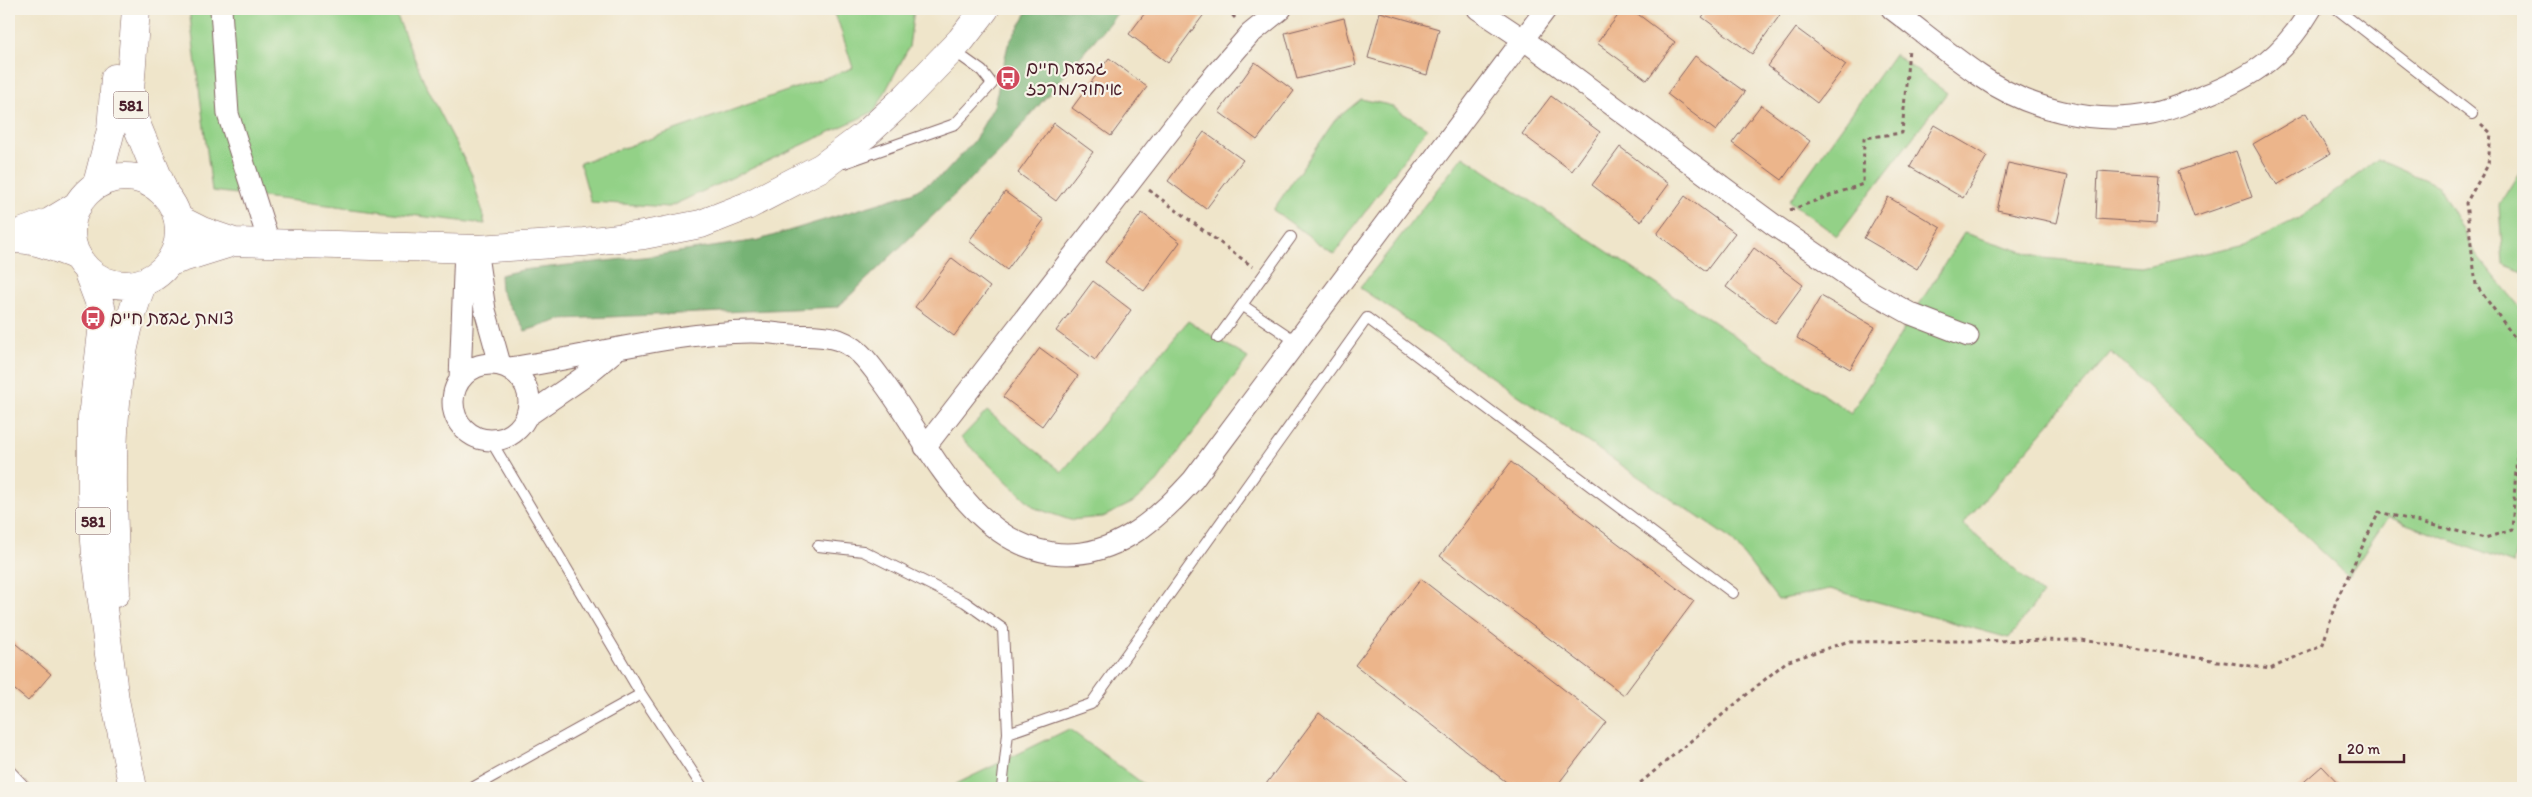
<svg xmlns="http://www.w3.org/2000/svg" width="2532" height="797" font-family="Itim,'Playpen Sans Hebrew',sans-serif">
<style>
.green{fill:#93d187;stroke:#6e7859}
.forest{fill:#76b374;stroke:#606950}
.building{fill:#ecb58b}
.lines{fill:none;stroke-linecap:round;stroke-linejoin:round}
.lane-casing{stroke:#846463;stroke-width:12}
.street-casing{stroke:#846463;stroke-width:23}
.secondary-casing{stroke:#846463;stroke-width:29}
.primary-casing{stroke:#846463;stroke-width:29}
.path{stroke:#846463;stroke-width:3;stroke-dasharray:4 4;stroke-linecap:butt}
.lane{stroke:#fff;stroke-width:10}
.street{stroke:#fff;stroke-width:21}
.secondary{stroke:#fff;stroke-width:28}
.primary{stroke:#fff;stroke-width:28}
.labels{text-anchor:middle;stroke-width:4.5;stroke-linejoin:round;paint-order:stroke}
.shield{fill:#f7f3e8;stroke:#7e5f64;stroke-width:1}
.shield-label{font-size:16px;font-weight:bold;fill:#4a1f2b}
.poi-label{font-size:18px;fill:#4a1f2b;stroke:#f7f3e8;text-anchor:start}
</style>
<rect width="100%" height="100%" fill="#f7f3e8"/>
<filter id="ink" filterUnits="userSpaceOnUse"><feTurbulence type="fractalNoise" baseFrequency=".02" numOctaves="2"/><feDisplacementMap in="SourceGraphic" scale="10" xChannelSelector="R" yChannelSelector="G"/><feConvolveMatrix kernelMatrix="1 2 1 2 8 2 1 2 1" color-interpolation-filters="sRGB"/></filter>
<filter id="wash" filterUnits="userSpaceOnUse"><feTurbulence type="fractalNoise" baseFrequency=".0096" numOctaves="4" result="noise"/><feDisplacementMap in="SourceGraphic" scale="20" xChannelSelector="R" yChannelSelector="G"/><feGaussianBlur stdDeviation="1.12" result="paint"/><feColorMatrix in="noise" values="0 0 0 0 0 0 0 0 0 0 0 0 0 0 0 0 0 1.4 0 .05"/><feComposite in="paint" operator="in"/></filter>
<g filter="url(#wash)">
<rect width="100%" height="100%" fill="#efe5ca"/>
<path class="green" d="M189,9h205l30,72 48,94 13,49 -273,-33z
M831,9h83l-5,38 -34,64 -206,96 -78,-5 -11,-39 273,-95 -14,-44z
M1894,54l53,39 -110,143 -48,-35z
M1361,99l28,6 38,23 -93,126 -61,-44 62,-90z
M1463,156l388,257 113,-180 79,25 98,9 104,-23 58,-28 75,-57 61,27 37,68 47,57v210l-10,43 -125,-47 -40,59 -237,-224 -148,172 79,70 -33,44 -179,-49 -52,11 -46,-60 -372,-252z
M2523,166v106l-20,-8 -4,-59z
M1188,321l60,37 -91,124 -25,21 -29,14 -33,3 -35,-12 -74,-70 26,-27 75,61z
M1069,729l80,59h-191l-2,-4z"/>
<path class="forest" d="M1029,9h92l-121,142 -162,156 -275,12 -38,12 -24,-41 -1,-15 22,-5 130,-14 107,-16 153,-47 32,-19 30,-33 20,-35 14,-61z"/>
<g id="blocks">
<path class="building" d="M1148,9h50l7,4 -37,50 -39,-29z
M1623,9h8l44,33 -28,38 -50,-37z
M1709,9h62l9,6 -28,39 -50,-37z
M1380,12l59,17 -12,46 -59,-17z
M1344,18l12,47 -59,14 -12,-46z
M1796,28l50,37 -29,38 -49,-37z
M1695,56l50,36 -29,39 -49,-37z
M1109,58l38,29 -36,49 -39,-28z
M1255,62l39,29 -37,49 -38,-28z
M1551,96l49,36 -28,39 -50,-37z
M1761,105l49,36 -28,39 -50,-37z
M2306,113l24,41 -53,31 -24,-41z
M1054,123l39,29 -37,49 -38,-28z
M1934,125l53,31 -24,42 -53,-31z
M1204,132l39,28 -37,49 -38,-28z
M1620,147l49,37 -28,38 -49,-37z
M2236,151l16,46 -58,20 -16,-46z
M2008,163l60,13 -11,47 -60,-13z
M2098,171l62,4 -3,48 -61,-4z
M1005,192l39,28 -37,50 -38,-29z
M1685,196l50,37 -29,38 -49,-37z
M1888,197l53,31 -24,41 -53,-31z
M1142,213l38,29 -36,49 -39,-29z
M1754,248l49,37 -28,38 -49,-36z
M952,258l38,29 -36,49 -39,-29z
M1093,281l38,29 -36,50 -39,-29z
M1821,296l54,31 -25,42 -53,-31z
M1040,348l38,28 -36,50 -39,-29z
M1511,462l183,139 -70,94 -184,-139z
M1421,579l185,143 -51,66h-41l-159,-123z
M9,638l42,36 -23,27 -19,-16z
M1319,713l99,75h-155z
M2322,766l21,22h-46z"/>
</g>
</g>
<g filter="url(#ink)">
<use href="#blocks" fill-opacity="0" stroke="#846463" stroke-width="1"/>
<g class="lines">
<defs>
<path id="lane" d="M2337,9l135,105
M844,163l111,-39 37,-40 -10,-13 -28,-20
M1242,305l55,37
M1218,338l73,-101
M491,441l150,253 62,94
M818,546l45,5 102,51 38,27 5,104 -6,55
M1008,733l83,-29 276,-386 366,275
M9,770l17,18
M472,788l169,-94"/>
<path id="street" d="M221,9l7,105 41,128
M1478,9l45,30 251,186 96,66 41,23 57,22
M1892,9c29,22 57,45 87,66 48,34 115,51 173,39 18,-4 37,-12 54,-19 49,-19 78,-40 105,-86
M477,255l8,55 15,54
M453 402a38 38 0 1 1 76 0a38 38 0 1 1-76 0Z
M510,368c80,-11 160,-36 241,-36 14,0 27,2 41,3 13,1 28,0 40,3 23,5 36,23 49,41 46,60 87,162 171,174 59,8 104,-32 141,-73l353,-471
M460,380l5,-132
M527,416l58,-40 29,-24
M925,447l275,-355 50,-58 31,-25"/>
<path id="secondary" d="M178,219l24,12 32,11
M9,237l41,-15 28,-17
M10,239c24,-1 45,9 67,17
M170,262l64,-20 243,7 107,-7 60,-7 57,-11 46,-18 75,-39 44,-33 40,-37 55,-57 24,-31"/>
<path id="primary" d="M136,9l-6,81 1,21 34,83
M71 231a54 54 0 1 1 108 0a54 54 0 1 1-108 0Z
M97,184l14,-54 4,-52
M87,270l14,37 2,17 -11,94v76l4,61 19,145 18,88
M116,593c-3,-104 -12,-212 27,-311"/>
</defs>
<use href="#lane" class="lane-casing"/>
<use href="#street" class="street-casing"/>
<use href="#secondary" class="secondary-casing"/>
<use href="#primary" class="primary-casing"/>
<path class="path" d="M1227,9l9,10
M2481,124l10,9 -3,32 -22,38 10,82 47,64
M1149,190l104,77
M1790,210l73,-26 1,-46 38,-5 7,-85
M1634,788l152,-126 60,-20 235,-2 189,29 53,-25 13,-43 43,-89 106,26 27,-8 11,-166"/>
<use href="#lane" class="lane"/>
<use href="#street" class="street"/>
<use href="#secondary" class="secondary"/>
<use href="#primary" class="primary"/>
</g>
</g>
<defs>
<symbol id="bus-disc" viewBox="-11 -11 22 22"><circle r="9.5" fill="#d1495b" stroke="#f7f3e8"/><path d="M-5-6H5V4H4V6H2V4H-2V6H-4V4H-5ZM-3.5-4V0h7V-4ZM-3.5 1.2v1.5H-2V1.2ZM2 1.2v1.5H3.5V1.2Z" fill="#fff"/></symbol>
</defs>
<g fill-rule="evenodd">
<use href="#bus-disc" x="994" y="64" width="28" height="28"/>
<use href="#bus-disc" x="79" y="304" width="28" height="28"/>
</g>
<g class="labels">
<g class="shield">
<rect x="113.5" y="91.5" width="35" height="27" rx="4"/>
<rect x="75.5" y="507.5" width="35" height="27" rx="4"/>
</g>
<g class="shield-label">
<text x="131" y="111">581</text>
<text x="93" y="527">581</text>
</g>
<g class="poi-label">
<text x="1026" y="74">גבעת חיים<tspan x="1026" dy="21">איחוד/מרכז</tspan></text>
<text x="110" y="324">צומת גבעת חיים</text>
</g>
</g>
<rect width="2532" height="797" fill="none" stroke="#f7f3e8" stroke-width="30"/>
<path d="M2340 754v8h64v-8" fill="none" stroke="#4a1f2b" stroke-width="2.5"/>
<text x="2347" y="754" font-size="15" fill="#4a1f2b" stroke="#f7f3e8" stroke-width="4" paint-order="stroke">20 m</text>
</svg>
